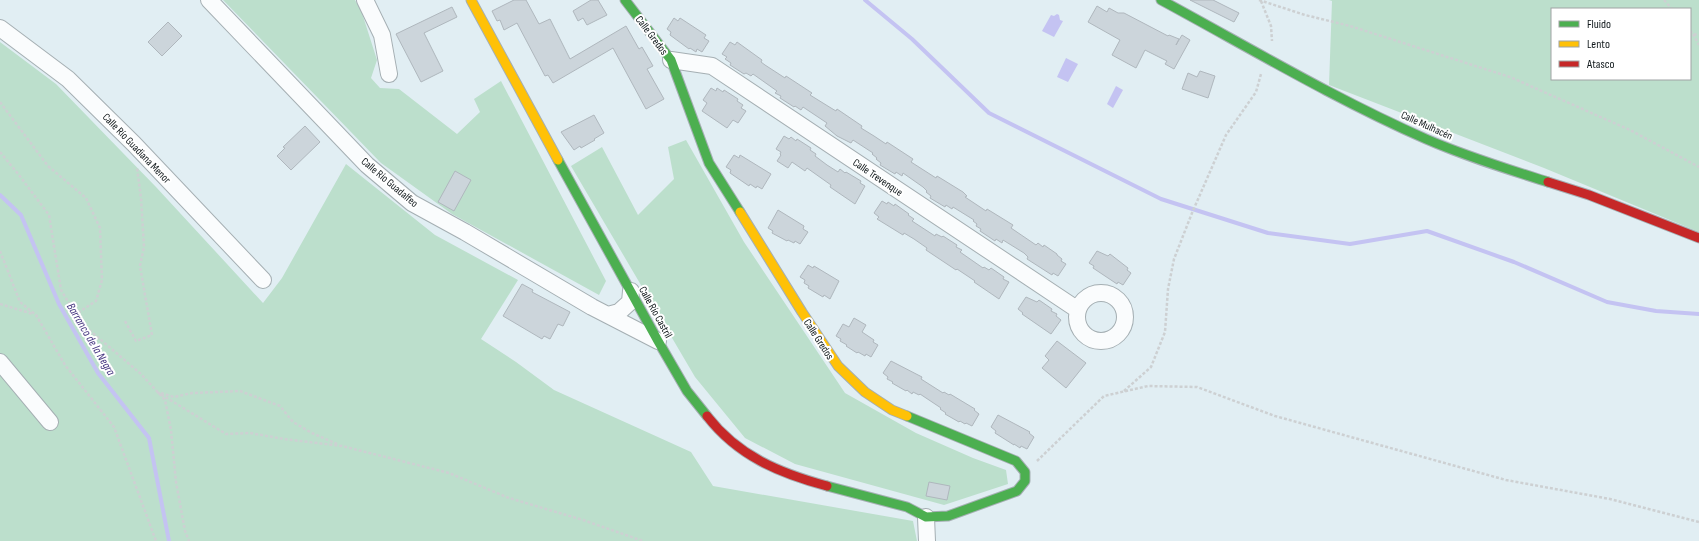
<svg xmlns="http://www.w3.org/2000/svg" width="1699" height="541" font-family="'Sofia Sans Condensed',sans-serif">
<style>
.green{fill:#bcdfcc;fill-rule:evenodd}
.water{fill:#c4c3f2}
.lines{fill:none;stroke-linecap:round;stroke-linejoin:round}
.stream{stroke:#c4c3f2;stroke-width:4}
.building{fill:#ccd5db;stroke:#afb7bd}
.street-casing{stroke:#a5afb3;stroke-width:18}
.fast-casing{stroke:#a5afb3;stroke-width:11}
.slow-casing{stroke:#a5afb3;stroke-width:11}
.jam-casing{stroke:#a5afb3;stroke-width:11}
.path{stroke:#cdd0d2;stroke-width:2.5;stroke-dasharray:3 2;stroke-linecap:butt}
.street{stroke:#fafcfd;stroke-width:16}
.fast{stroke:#4caf50;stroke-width:9}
.slow{stroke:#ffc107;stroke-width:9}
.jam{stroke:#c62828;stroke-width:9}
.labels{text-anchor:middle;stroke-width:4;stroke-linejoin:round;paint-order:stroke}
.street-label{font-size:11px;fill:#10181b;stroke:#fff}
.water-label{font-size:12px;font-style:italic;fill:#463581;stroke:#fff}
</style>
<rect width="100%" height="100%" fill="#e1eef3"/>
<path class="green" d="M223,0h132l7,13 15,47 -6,18 9,10 19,1 58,45 23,-22 -6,-13 27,-18 105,200 -7,14 -147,-81 -71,-51z
M1329,0h370v232l-155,-64 -215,-83 3,-84zM1552,9h138v70h-138z
M0,42l56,42 100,103 107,116 19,-25 64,-114 89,71 83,45 -37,59 35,23 38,28 137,62 22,34 200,35 4,20h-917z
M686,140l58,102 101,151 71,40 57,25 33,12 2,14 -64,21 -149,-41 -50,-26 -50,-61 -124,-211 31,-19 36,68 36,-36 -6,-32z"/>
<path class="water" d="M1057,14l2,1 1,5 3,1 -9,16 -12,-6 9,-16 3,1z
M1066,58l12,6 -10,18 -11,-5z
M1116,86l7,4 -10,18 -6,-4z"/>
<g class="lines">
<path class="stream" d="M865,0l47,39 77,74 172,86 107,34 82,11 77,-13 87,31 93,40 49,9 43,3
M0,195l21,20 38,89 39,69 51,65 20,103"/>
</g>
<path class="building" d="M514,0h12l13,24 11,-5 20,40 56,-33 13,23 3,-2 11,19 -6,3 17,30 -18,10 -33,-61 -60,35 -5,-8 -3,1 -28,-53 -13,7 -4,-10 -3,1 -5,-10z
M591,0h7l9,15 -20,10 -4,-7 -5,3 -5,-10z
M1190,0h23l26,13 -5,9z
M1097,6l10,6 2,-4 9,5h6l44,23 1,-1 10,4 -3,6 6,-10 8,5 -16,29 -9,-5 2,-3 -22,-11 -9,18 -24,-13 8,-15 -32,-18z
M452,7l5,10 -33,16 19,38 -22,11 -25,-48z
M674,18l4,3 2,-3 26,17 -2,3 5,3 -7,11 -5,-3 -1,3 -6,-4 -1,1 -19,-14 1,-3 -4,-3z
M168,22l14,14 -20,20 -14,-14z
M730,42l5,3 2,-3 25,18 -1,2 4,3 20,13 1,-2 26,17 -2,2 21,13 5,3 1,-2 25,17 -1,2 13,8 12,8 1,-2 26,17 -2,3 25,16 1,-2 26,16 4,4 -2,1 21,14 1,-2 26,16 -2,3 25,17 2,-2 5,4 1,-2 13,9v1l5,4 -1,2 5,3 -8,12 -5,-3 -1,2 -25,-16 1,-2 -4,-4 -21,-13 -1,3 -6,-4 -1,2 -15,-10 1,-2 -5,-3 1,-2 -4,-3 1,-1 -21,-13 -1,2 -6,-4 -1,2 -15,-9 1,-2 -5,-4 1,-1 -4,-4 -20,-14 -1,3 -6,-4 -1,2 -15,-9 1,-2 -5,-4 1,-1 -5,-4 1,-1 -20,-13 -2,3 -14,-7 -12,-10 2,-3 -24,-16 -2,3 -6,-4 -1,1 -14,-9 1,-2 -6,-3 2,-2 -24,-17 -2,2 -5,-3 -2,1 -14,-9 1,-2 -6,-4 2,-2 -5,-3z
M1200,71l15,5 -7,22 -26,-9 6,-16 9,4z
M711,88l5,3 1,-3 6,4 1,-2 14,9 -1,2 6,4 -2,3 5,3 -8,12 -5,-3 -6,8 -25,-17 5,-8 -4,-3z
M594,115l10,18 -10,6 1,1 -14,8 -1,-2 -6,4 -13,-18z
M305,126l15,16 -29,28 -14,-14 8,-8 -2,-1z
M784,136l5,3 2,-2 5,4 1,-2 14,9 -1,2 6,4 -1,2 12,9 11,7 2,-3 5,4 1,-1 15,9 -1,2 5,3 -10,18 -25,-17 1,-2 -24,-17 -2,3 -13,-9 -4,6 -11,-7 4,-6 -1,-1 1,-2 -5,-3z
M734,155l5,3 1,-3 31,19 -9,15 -5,-3 -1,2 -6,-4 -1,2 -19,-13 1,-3 -5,-3z
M455,171l16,9 -17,31 -16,-9z
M882,201l5,3 1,-2 6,4 1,-2 14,10 -1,1 6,4 -2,2 23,15 1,-2 6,3 1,-1 14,9 -1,2 6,3 -2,2 23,16 1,-1 5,3 2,-2 13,9 -1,2 6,3 -10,17 -25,-17 1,-1 -18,-12 -1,1 -30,-20 1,-2 -13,-9 -10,-6 -1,2 -26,-16 2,-2 -5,-4z
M778,210l26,16 -1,3 5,3 -8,12 -5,-3 -1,2 -6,-3 -1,1 -15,-8 1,-2 -5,-3z
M1097,251l11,5 2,-2 18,14 -1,2 4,3 -8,12 -5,-3 -1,2 -24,-16 1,-2 -5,-3z
M808,265l5,3 1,-2 25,15 -9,18 -6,-4 -1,2 -15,-9 1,-2 -5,-3 1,-3 -5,-3z
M522,284l11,6 -1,2 38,20 -7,14 -5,-2 -8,15 -6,-3 -2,3 -39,-23z
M1026,297l11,5 2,-2 13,9 -1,2 6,3 -1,2 5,4 -10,14 -29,-20 1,-1 -5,-4z
M854,318l12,7 -4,7 12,8 -1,2 5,3 -7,12 -5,-3 -1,2 -7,-4 -1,1 -11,-7 1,-1 -7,-4 1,-2 -5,-3 7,-12 6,3z
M1057,341l29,22 -20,25 -24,-20 7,-8 -4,-4z
M891,361l31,16 -1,2 22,14 1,-1 5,3 1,-1 25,15 -1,1 5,4 -7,12 -6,-3 -1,1 -5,-3 -1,1 -14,-8 1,-1 -6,-4 1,-1 -21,-14 -1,1 -6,-3 -1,2 -5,-4 -1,1 -14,-8 1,-1 -6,-3 1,-2 -5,-4z
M998,415l32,17 -1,1 5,4 -7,12 -6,-3 -1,2 -6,-4v1l-19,-12 1,-2 -5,-4z
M929,482l21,4 -3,14 -21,-4z"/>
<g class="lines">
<defs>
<path id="street" d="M209,0l158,165 45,38 53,29 127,75 66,34
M365,0l17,35 7,39
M0,28l68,51 66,65 129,136
M671,60l41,6 366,244
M1077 317a24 24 0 1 1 48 0a24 24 0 1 1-48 0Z
M608,315l11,-3 11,-10 1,-11
M0,362l50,60
M926,517l1,24"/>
<path id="fast" d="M625,0l46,60 38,103 31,49
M1161,0c87,47 174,99 265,139 39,17 81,30 122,43
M558,160l100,181 29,50 20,25
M827,486l80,21 19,10 22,-1 69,-25 8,-10v-9l-9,-11 -109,-45"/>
<path id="slow" d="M471,0l87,160
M740,212l62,100 36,54 27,26 27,18 15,6"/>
<path id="jam" d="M1548,182l41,13 110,43
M707,416c31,40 72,57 120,70"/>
</defs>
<use href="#street" class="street-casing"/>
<use href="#fast" class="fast-casing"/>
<use href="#slow" class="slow-casing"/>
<use href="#jam" class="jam-casing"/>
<path class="path" d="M1259,0l46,15 45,11 160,51 120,53 69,37
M1664,0l8,9
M1261,1l10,25 1,15
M1690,31l3,3 6,1
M1693,34l6,11
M0,102l48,64 38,32 14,30 2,52 -6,21 -20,13
M0,152l19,23 30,40 12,75 20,33 60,51 24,26 6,30 5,52 9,49 4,10
M0,251l20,51 16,13 29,50 49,62 42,114
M0,304l33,10
M125,321l11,20 16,-6 -12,-69 4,-19 -3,-49 -4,-30
M1124,391l27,-24 14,-35 3,-43 6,-30 18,-46 34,-78 30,-43 5,-18
M157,392l69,42 24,-1 34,6 58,7 107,27 60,25 74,22 60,21
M161,393l13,4 18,-4 48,-2 40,15 13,16 19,11 25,11
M1037,461l67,-65 44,-10 49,1 78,29 231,64 104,19 89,23"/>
<use href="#street" class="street"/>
<use href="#fast" class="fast"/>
<use href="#slow" class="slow"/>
<use href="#jam" class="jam"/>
</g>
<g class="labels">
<g class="street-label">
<text transform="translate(652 35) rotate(53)" y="4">Calle Gredos</text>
<text transform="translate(1427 125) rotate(24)" y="4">Calle Mulhacén</text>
<text transform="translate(137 148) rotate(46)" y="4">Calle Río Guadiana Menor</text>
<text transform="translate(878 177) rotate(34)" y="4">Calle Trevenque</text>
<text transform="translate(390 182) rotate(40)" y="4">Calle Río Guadalfeo</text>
<text transform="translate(656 312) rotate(61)" y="4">Calle Río Castril</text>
<text transform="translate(819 339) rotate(57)" y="4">Calle Gredos</text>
</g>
<g class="water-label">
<text transform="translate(91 339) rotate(59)" y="4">Barranco de la Negra</text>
</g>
</g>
<rect x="1551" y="8" width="140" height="72" fill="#ffffff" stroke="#9fa3a4"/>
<rect x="1559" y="21" width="20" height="6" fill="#4caf50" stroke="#9fa3a4"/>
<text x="1587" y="28" font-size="12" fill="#10181b">Fluido</text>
<rect x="1559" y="41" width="20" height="6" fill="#ffc107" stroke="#9fa3a4"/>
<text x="1587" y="48" font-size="12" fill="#10181b">Lento</text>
<rect x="1559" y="61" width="20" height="6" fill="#c62828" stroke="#9fa3a4"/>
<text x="1587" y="68" font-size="12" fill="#10181b">Atasco</text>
</svg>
